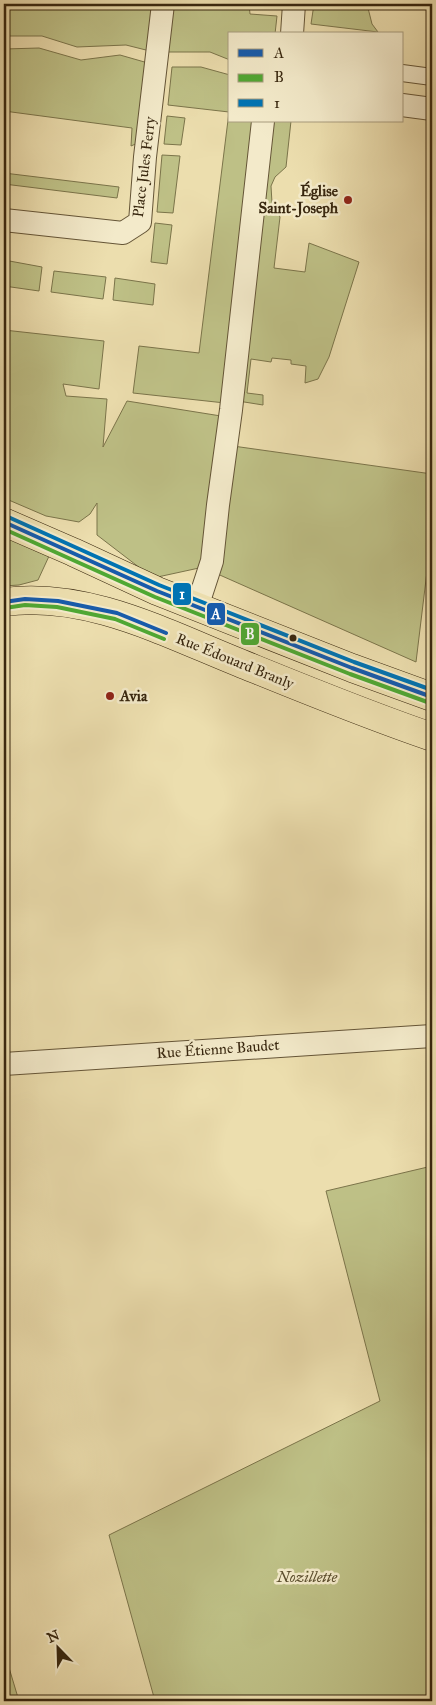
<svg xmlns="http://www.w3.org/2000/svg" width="436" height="1705" font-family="'IM FELL Great Primer',serif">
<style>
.green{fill:#bec086;stroke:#7b744a}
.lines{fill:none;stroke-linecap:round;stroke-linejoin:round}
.pedestrian-casing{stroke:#655537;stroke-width:18}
.minor-casing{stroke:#655537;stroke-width:24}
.primary-casing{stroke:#38270f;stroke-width:29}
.pedestrian{stroke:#f3eaca;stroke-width:16}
.minor{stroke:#f3eaca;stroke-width:22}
.primary{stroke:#ecdeae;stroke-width:28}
.bus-1-casing{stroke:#f3eaca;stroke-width:8}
.bus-2-casing{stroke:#f3eaca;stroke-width:8}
.bus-3-casing{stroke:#f3eaca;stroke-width:8}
.bus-1{stroke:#175bab;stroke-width:4}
.bus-2{stroke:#4fa833;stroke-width:4}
.bus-3{stroke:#0173b2;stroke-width:4}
.poi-dot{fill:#8f2418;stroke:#f3eaca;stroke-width:2}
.bus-dot{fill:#38270f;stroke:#f3eaca;stroke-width:2}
.labels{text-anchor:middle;stroke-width:5;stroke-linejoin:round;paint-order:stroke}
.street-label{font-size:15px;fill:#38270f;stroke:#f3eaca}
.poi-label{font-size:15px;font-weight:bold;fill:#38270f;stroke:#f3eaca;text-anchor:end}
.park-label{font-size:15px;font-style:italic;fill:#5a4d2d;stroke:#f3eaca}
.line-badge{stroke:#f3eaca;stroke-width:2}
.badge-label{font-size:14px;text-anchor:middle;font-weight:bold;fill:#fff}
</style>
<rect width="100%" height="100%" fill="#ecdeae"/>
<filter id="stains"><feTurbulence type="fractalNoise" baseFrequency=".004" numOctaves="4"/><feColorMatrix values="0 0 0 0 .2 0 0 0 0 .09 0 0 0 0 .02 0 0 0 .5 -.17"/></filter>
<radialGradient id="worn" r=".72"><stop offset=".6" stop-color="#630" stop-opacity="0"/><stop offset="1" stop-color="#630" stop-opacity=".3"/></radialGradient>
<path class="green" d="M4,4h151l-5,47 -24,-6 -49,2 -35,-11h-38z
M173,4h76l1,10 27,2 -2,18h-45v26l-20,-8h-42z
M314,4h53l5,20 6,8 -67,-8z
M39,48l42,12 39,-5 28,8 -8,79 -9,4 1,-18 -128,-17v-62z
M172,67h29l29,8v46h31l-36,282 -92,-10 6,-47 60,7 30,-241 -61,-7z
M167,116l18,2 -4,27 -17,-1z
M270,121h21l-5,46 -11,10 -4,9 1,17 8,14 -6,51 31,4 4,-29 50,19 -30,95 -11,22 -13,4 1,-17 -15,-2v-4l-19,-2 -1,4 -20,-3 -4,34 16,2v10l-25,-4z
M162,155l18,1 -7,57 -16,-1z
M4,173l115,14 -2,11 -113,-14z
M155,223l17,2 -5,39 -16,-2z
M4,260l38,7 -3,24 -35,-5z
M54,271l52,6 -3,22 -52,-7z
M115,278l40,6 -2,21 -40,-5z
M4,330l100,11 -5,48 -36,-5 3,12 41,3 -4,48 24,-46 94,15 -16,144 -6,8 -46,10 -56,-43v-32l-7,11 -11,8 -33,-6 -42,-18z
M233,446l199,28v56l-16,132 -203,-90z
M4,535l46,19 -12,26 -19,5 -15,1z
M432,1166v535h-277l-46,-166 271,-134 -54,-210z
M4,1651l15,50h-15z"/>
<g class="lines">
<defs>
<path id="pedestrian" d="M402,73l30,4"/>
<path id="minor" d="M292,34l2,-30
M402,105l30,4
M4,220l119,13 17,-11 5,-65 18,-153
M197,607l15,-46 6,-56 13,-95 32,-289
M4,1064l428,-28"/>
<path id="primary" d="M4,522l69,30 84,39 195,77 80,29
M4,602c83,-11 161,31 236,61 64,26 127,52 192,74"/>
</defs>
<use href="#pedestrian" class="pedestrian-casing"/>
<use href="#minor" class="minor-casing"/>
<use href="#primary" class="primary-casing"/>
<use href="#pedestrian" class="pedestrian"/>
<use href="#minor" class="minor"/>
<use href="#primary" class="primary"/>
<defs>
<path id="bus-1" d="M4,522l153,69 195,77 80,29
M4,602l21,-3 33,2 59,12 49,20"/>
<path id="bus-2" d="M4,529l151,68 195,77 80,29
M5,608l20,-3 32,2 58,12 49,20"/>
<path id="bus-3" d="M6,516l153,69 195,77 78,28"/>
</defs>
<use href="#bus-1" class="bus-1-casing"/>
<use href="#bus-2" class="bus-2-casing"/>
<use href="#bus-3" class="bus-3-casing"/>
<use href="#bus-1" class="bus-1"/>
<use href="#bus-2" class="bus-2"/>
<use href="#bus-3" class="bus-3"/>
</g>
<g class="poi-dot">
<circle cx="348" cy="200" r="5"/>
<circle cx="110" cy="696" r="5"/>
</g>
<circle class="bus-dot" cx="293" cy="638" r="4.5"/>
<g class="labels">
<g class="street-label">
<text transform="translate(144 167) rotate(-83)" y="5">Place Jules Ferry</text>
<text transform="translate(235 661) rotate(22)" y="5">Rue Édouard Branly</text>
<text transform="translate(218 1049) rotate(-4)" y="5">Rue Étienne Baudet</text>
</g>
<g class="poi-label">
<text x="338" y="196">Église<tspan x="338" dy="17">Saint-Joseph</tspan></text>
<text x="120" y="701" text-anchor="start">Avia</text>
</g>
<g class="park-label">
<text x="307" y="1582">Nozillette</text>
</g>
</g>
<g class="line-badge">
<rect x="172" y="582" width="20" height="24" rx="5" fill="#0173b2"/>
<rect x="206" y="602" width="20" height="24" rx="5" fill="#175bab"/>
<rect x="240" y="622" width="20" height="24" rx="5" fill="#4fa833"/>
</g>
<g class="badge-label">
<text x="182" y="599">1</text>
<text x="216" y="619">A</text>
<text x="250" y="639">B</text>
</g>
<rect width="436" height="1705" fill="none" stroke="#ecdeae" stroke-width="20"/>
<rect x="5" y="5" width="426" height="1695" fill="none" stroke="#38270f" stroke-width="2.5"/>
<rect x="10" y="10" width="416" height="1685" fill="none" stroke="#38270f"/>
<rect x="228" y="32" width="175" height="90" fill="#f3eaca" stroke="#a89c7f"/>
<rect x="238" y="49" width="25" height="8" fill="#175bab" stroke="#a89c7f"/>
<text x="274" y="58" font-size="15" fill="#38270f">A</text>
<rect x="238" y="74" width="25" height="8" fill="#4fa833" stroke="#a89c7f"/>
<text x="274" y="82" font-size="15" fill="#38270f">B</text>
<rect x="238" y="99" width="25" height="8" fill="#0173b2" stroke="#a89c7f"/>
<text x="274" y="108" font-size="15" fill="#38270f">1</text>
<g transform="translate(58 1648) rotate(337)" stroke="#f3eaca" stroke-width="4" paint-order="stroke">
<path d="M0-4L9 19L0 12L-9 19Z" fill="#38270f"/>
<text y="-8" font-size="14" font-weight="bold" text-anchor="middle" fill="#38270f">N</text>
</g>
<rect width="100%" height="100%" filter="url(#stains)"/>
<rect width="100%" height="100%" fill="url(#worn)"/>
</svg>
